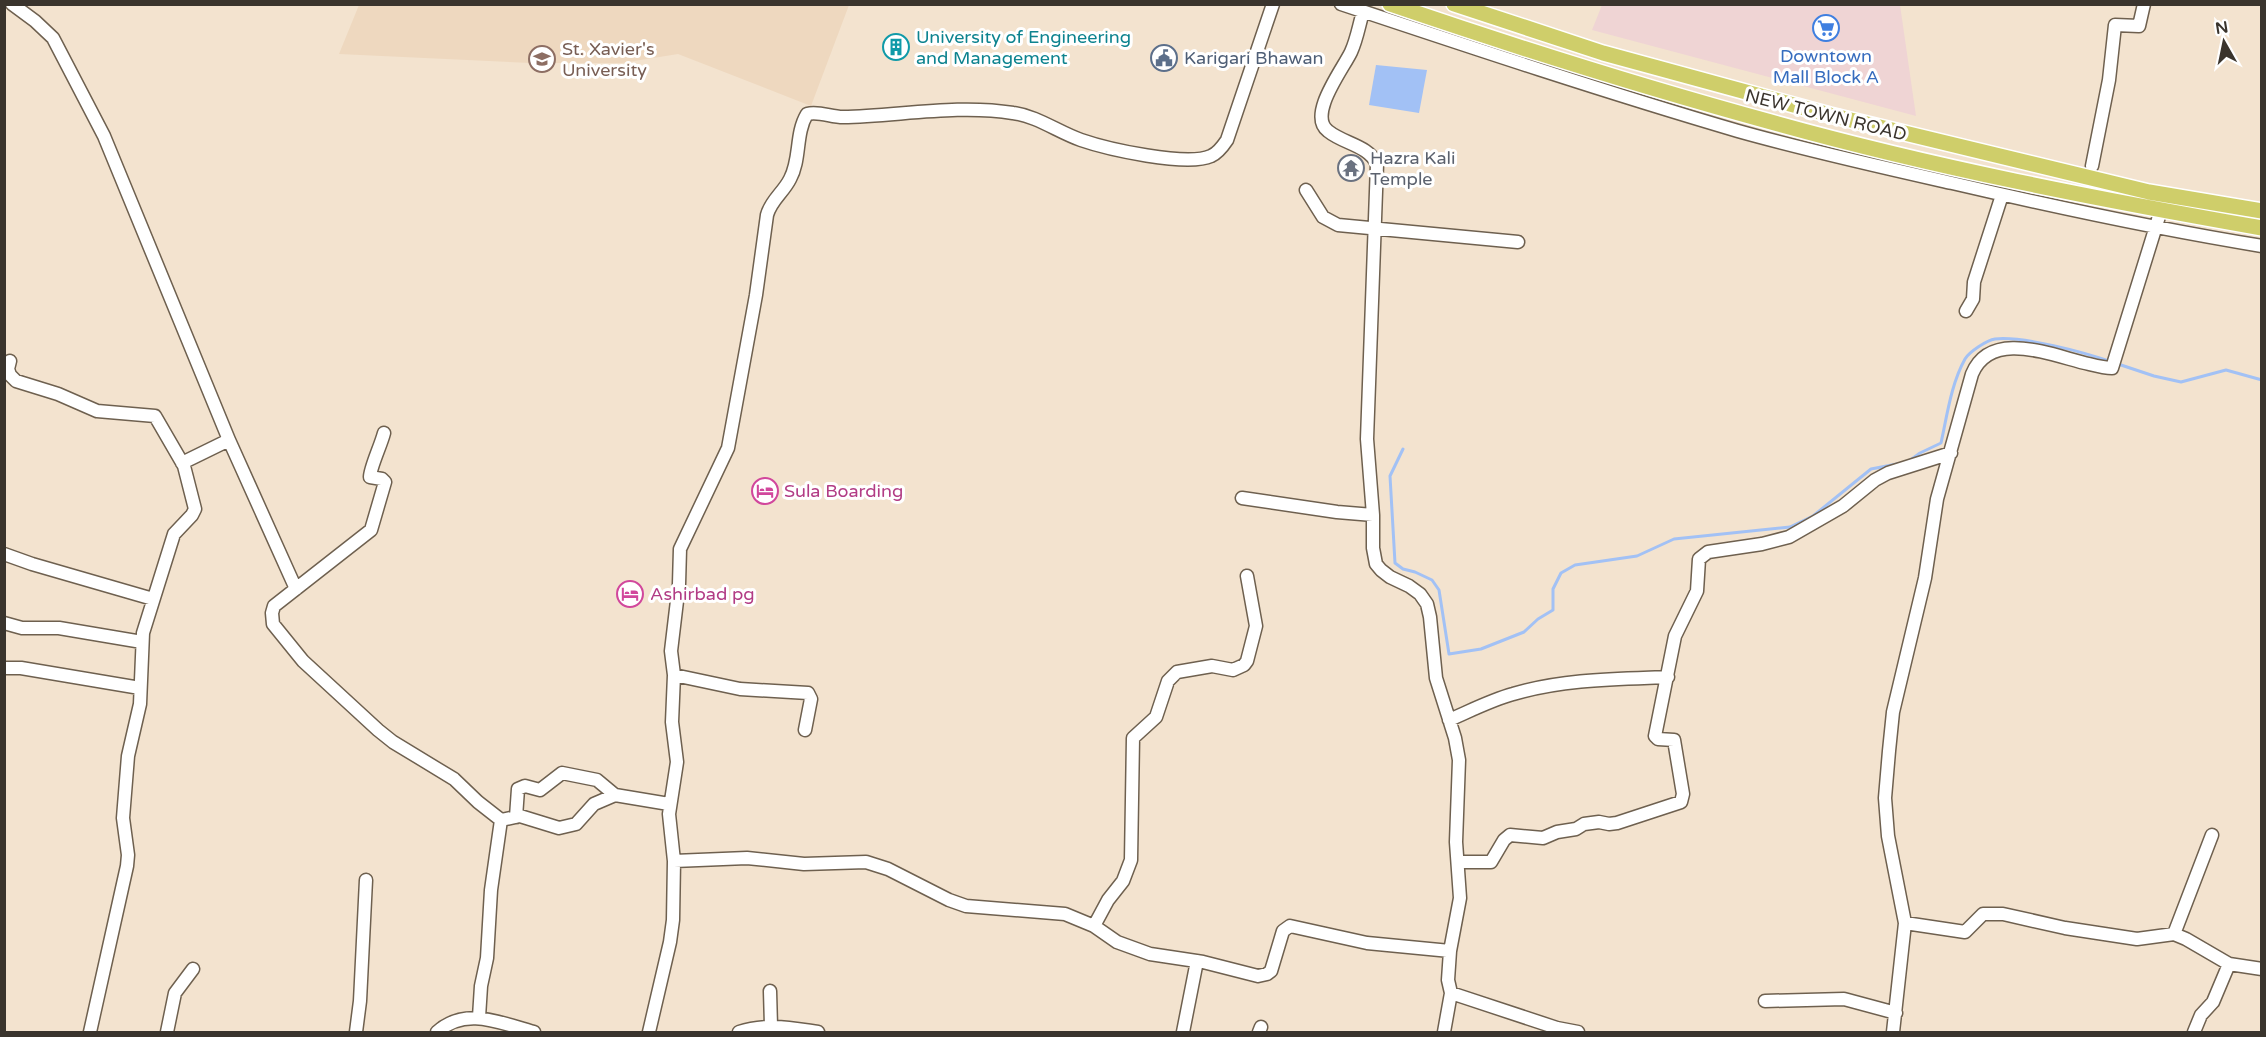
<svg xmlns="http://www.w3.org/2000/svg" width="2266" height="1037" font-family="'Varela Round',sans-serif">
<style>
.commercial{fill:#efd4d4}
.built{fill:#eed8bf}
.water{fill:#a2c1f5}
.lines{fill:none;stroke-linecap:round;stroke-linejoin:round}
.stream{stroke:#a2c1f5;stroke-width:3}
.minor-casing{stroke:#6e604f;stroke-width:15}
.major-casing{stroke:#fff;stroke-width:18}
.minor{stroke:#fff;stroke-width:12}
.major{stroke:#cfce6a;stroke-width:15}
.labels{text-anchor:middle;stroke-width:6;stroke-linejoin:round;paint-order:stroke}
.culture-label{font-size:18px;fill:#0d838f;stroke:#fff;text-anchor:start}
.education-label{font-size:18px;fill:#785e54;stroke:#fff;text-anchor:start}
.shop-label{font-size:18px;fill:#366cbe;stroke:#fff}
.service-label{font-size:18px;fill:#4e5e75;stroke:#fff;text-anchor:start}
.street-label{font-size:18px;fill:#3a342d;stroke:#fff}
.worship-label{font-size:18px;fill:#5b616d;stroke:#fff;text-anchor:start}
.hotel-label{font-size:18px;fill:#b23c85;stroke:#fff;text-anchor:start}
</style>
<rect width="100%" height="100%" fill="#f3e3cf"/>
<path class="commercial" d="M1602,5h298l16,111 -324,-86z"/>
<path class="built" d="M359,5v-1l490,1 -38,101 -133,-52 -56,9h-91l-192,-9z"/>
<path class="water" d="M1376,65l51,5 -8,43 -50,-8z"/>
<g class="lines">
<path class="stream" d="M2118,364l36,12 27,6 45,-12 36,10
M1403,449l-13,27 5,87 8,6 12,3 17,8 7,10 10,64 32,-5 43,-17 14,-13 15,-9v-21l8,-16 14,-8 62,-9 37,-17 116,-12 23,-11 58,-47 26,-5
M1909,461l11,-8 21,-10c6,-27 10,-59 24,-84 4,-7 22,-19 30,-20 29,-3 88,13 117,23"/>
<defs>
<path id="minor" d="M12,4l23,17 18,17 51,98 125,304 67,149
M1341,4c132,44 264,88 397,127 71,20 143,36 214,52 103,24 205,46 310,63
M1363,12c-4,13 -6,27 -12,40 -8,17 -44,63 -23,79 16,13 40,14 49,33l-10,275 6,76v33l3,16 5,6 9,7 19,9 11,8 7,10 3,13 6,61 19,60 4,22 -3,82 4,56 -10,53 -2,29 3,13 -7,39
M2092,166l17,-86 6,-55 24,1 5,-22
M1306,190l17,27 15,8 180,17
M1966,311l7,-12 1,-17 28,-87
M10,361l-2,8 2,6 6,6 42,13 39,17 58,5 29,50 11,43 -3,6 -18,19 -31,99 -3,71 -12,52 -5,62 5,37 -1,11 -37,166
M384,433c-3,12 -14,35 -14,44l12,2 3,3 -14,48 -97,76 -2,7 1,11 30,37 75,69 15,12 61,37 24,23 23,18 -10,70 -4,68 -6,28 -2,31
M182,463l47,-23
M1242,498l95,14 36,3
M4,554l28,10 121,35
M4,623l18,5h37l83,14
M4,668h17l119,20
M674,675l66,14 68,4 3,6 -6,31
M1449,720c21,-9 42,-20 64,-26 50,-15 104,-15 155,-17
M516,817l2,-28 7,-3 15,4 22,-17 35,7 18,15
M501,820l19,-4 39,12 17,-4 18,-20 21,-9 54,9
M674,861l73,-3 57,6 62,-2 22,7 61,31 17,6 99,8 29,12 23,16 33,12 53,8 55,14 9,-2 4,-3 12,-40 7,-5 77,17 83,8
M1459,862h32l13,-22 6,-5 33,3 14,-6 19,-3 8,-5 15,-2 10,2 8,-1 64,-21 2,-8 -9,-54 -16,-1 -3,-3 20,-100 22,-45 2,-32 9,-7 54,-8 27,-7 54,-31 32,-26 13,-7 63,-20
M1905,923l60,9 18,-18h20l62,14 72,11 37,-5 12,5 43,25 33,5
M1094,926l14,-26 15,-19 8,-21 2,-122 23,-21 12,-36 9,-9 35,-6 21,4 11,-5 3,-4 9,-35 -9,-50
M2174,934l38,-99
M770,991l1,35
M1451,993l106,35 21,4
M1765,1001l79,-2 52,14
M167,1032l8,-39 18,-24
M356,1032l4,-31 6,-121
M437,1032c29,-26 63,-9 97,0
M649,1032l21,-90 3,-22 1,-59 -5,-47 8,-52 -5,-40 2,-47 -3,-24 8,-67 1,-35 48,-101 28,-153 11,-80c4,-15 16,-22 23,-36 11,-20 5,-45 17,-65 12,-3 24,3 36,3 55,-1 115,-13 170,-4 24,3 45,19 68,27 26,9 106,27 130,16 7,-3 12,-10 16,-16l46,-136
M739,1032c27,-9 51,-4 79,0
M1183,1032l14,-71
M1259,1032l2,-5
M1893,1032l12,-109 -17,-87 -3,-38 4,-47 4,-39 32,-134 12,-79 35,-125c19,-46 81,-18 117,-10 8,2 16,4 23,4l49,-158
M2194,1032l7,-17 12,-13 16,-38"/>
<path id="major" d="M1390,4c126,43 253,83 381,118 161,45 326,77 491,106
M1454,4l149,49 227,62 319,77 113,19"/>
</defs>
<use href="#minor" class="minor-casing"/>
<use href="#major" class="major-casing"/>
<use href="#minor" class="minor"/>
<use href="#major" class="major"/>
</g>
<defs>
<symbol id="supermarket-ring" viewBox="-11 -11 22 22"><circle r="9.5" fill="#fff" stroke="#3f7fe0" stroke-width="1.5"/><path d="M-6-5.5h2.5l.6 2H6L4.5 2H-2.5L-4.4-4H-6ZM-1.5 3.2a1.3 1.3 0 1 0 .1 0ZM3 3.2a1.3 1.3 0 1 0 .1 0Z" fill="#3f7fe0"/></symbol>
<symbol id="building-ring" viewBox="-11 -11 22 22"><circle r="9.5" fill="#fff" stroke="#0f9aa8" stroke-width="1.5"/><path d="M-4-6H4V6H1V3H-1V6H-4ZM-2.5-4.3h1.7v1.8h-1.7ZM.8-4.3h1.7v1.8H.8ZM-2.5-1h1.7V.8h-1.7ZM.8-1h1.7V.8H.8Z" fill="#0f9aa8"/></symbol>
<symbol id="civic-ring" viewBox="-11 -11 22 22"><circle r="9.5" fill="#fff" stroke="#5c6f8a" stroke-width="1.5"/><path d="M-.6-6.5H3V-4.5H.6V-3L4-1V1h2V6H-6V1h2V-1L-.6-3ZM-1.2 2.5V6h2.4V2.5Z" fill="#5c6f8a"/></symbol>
<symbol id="university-ring" viewBox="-11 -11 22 22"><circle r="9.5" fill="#fff" stroke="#8d6e63" stroke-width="1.5"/><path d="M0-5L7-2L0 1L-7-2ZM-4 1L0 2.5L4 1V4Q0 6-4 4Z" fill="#8d6e63"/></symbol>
<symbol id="temple-ring" viewBox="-11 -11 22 22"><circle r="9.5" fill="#fff" stroke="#6b7280" stroke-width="1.5"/><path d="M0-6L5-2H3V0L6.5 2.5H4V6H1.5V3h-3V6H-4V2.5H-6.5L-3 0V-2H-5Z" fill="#6b7280"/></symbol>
<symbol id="hotel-ring" viewBox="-11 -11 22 22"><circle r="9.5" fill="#fff" stroke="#d1479c" stroke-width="1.5"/><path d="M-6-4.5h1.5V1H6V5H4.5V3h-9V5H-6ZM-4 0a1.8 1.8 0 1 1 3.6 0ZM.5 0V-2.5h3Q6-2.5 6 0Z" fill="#d1479c"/></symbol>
</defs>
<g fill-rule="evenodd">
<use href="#supermarket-ring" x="1811" y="13" width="30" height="30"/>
<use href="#building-ring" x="881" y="32" width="30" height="30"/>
<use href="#civic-ring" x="1149" y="43" width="30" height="30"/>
<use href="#university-ring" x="527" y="44" width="30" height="30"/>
<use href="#temple-ring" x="1336" y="153" width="30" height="30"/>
<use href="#hotel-ring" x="750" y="476" width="30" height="30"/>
<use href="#hotel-ring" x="615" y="579" width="30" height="30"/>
</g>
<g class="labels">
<g class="culture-label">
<text x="916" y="43">University of Engineering<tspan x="916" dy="21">and Management</tspan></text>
</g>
<g class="education-label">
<text x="562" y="55">St. Xavier's<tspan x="562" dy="21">University</tspan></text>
</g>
<g class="shop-label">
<text x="1826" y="62">Downtown<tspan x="1826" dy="21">Mall Block A</tspan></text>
</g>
<g class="service-label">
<text x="1184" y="64">Karigari Bhawan</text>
</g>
<g class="street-label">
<text transform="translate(1826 115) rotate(14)" y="6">NEW TOWN ROAD</text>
</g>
<g class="worship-label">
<text x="1370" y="164">Hazra Kali<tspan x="1370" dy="21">Temple</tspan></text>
</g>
<g class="hotel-label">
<text x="784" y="497">Sula Boarding</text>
<text x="650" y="600">Ashirbad pg</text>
</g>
</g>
<rect width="2266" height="1037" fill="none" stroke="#3a342d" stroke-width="12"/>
<g transform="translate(2224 42) rotate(351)" stroke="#ffffff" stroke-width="4.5" paint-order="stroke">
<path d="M0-4.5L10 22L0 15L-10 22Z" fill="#3a342d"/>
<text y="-9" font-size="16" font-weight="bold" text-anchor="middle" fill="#3a342d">N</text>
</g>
</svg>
